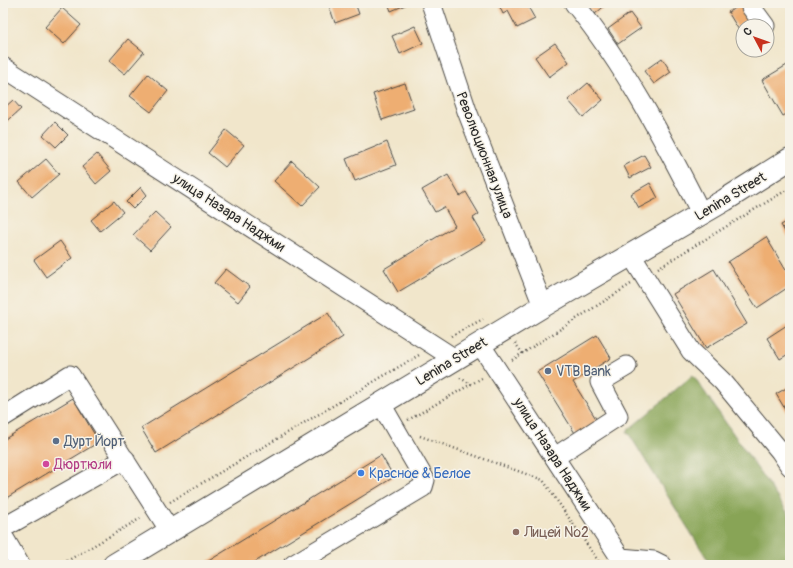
<svg xmlns="http://www.w3.org/2000/svg" width="793" height="568" font-family="Pangolin,sans-serif">
<style>
.forest{fill:#88a457;stroke:#5a6841}
.building{fill:#eeae72}
.lines{fill:none;stroke-linecap:round;stroke-linejoin:round}
.minor-casing{stroke:#494743;stroke-width:21}
.major-casing{stroke:#494743;stroke-width:24}
.path{stroke:#494743;stroke-width:2.5;stroke-dasharray:1 3;stroke-linecap:butt}
.minor{stroke:#fff;stroke-width:19}
.major{stroke:#fff;stroke-width:22}
.service-dot{fill:#5c6f8a;stroke:#f7f3e8;stroke-width:1.5}
.hotel-dot{fill:#d1479c;stroke:#f7f3e8;stroke-width:1.5}
.shop-dot{fill:#3f7fe0;stroke:#f7f3e8;stroke-width:1.5}
.education-dot{fill:#8d6e63;stroke:#f7f3e8;stroke-width:1.5}
.labels{text-anchor:middle;stroke-width:3;stroke-linejoin:round;paint-order:stroke}
.street-label{font-size:14px;fill:#2b2b2b;stroke:#f7f3e8}
.service-label{font-size:14px;fill:#4e5e75;stroke:#f7f3e8;text-anchor:start}
.hotel-label{font-size:14px;fill:#b23c85;stroke:#f7f3e8;text-anchor:start}
.shop-label{font-size:14px;fill:#366cbe;stroke:#f7f3e8;text-anchor:start}
.education-label{font-size:14px;fill:#785e54;stroke:#f7f3e8;text-anchor:start}
</style>
<rect width="100%" height="100%" fill="#f7f3e8"/>
<filter id="ink" filterUnits="userSpaceOnUse"><feTurbulence type="fractalNoise" baseFrequency=".025" numOctaves="2"/><feDisplacementMap in="SourceGraphic" scale="8" xChannelSelector="R" yChannelSelector="G"/><feConvolveMatrix kernelMatrix="1 2 1 2 8 2 1 2 1" color-interpolation-filters="sRGB"/></filter>
<filter id="wash" filterUnits="userSpaceOnUse"><feTurbulence type="fractalNoise" baseFrequency=".012" numOctaves="4" result="noise"/><feDisplacementMap in="SourceGraphic" scale="16" xChannelSelector="R" yChannelSelector="G"/><feGaussianBlur stdDeviation="0.9" result="paint"/><feColorMatrix in="noise" values="0 0 0 0 0 0 0 0 0 0 0 0 0 0 0 0 0 1.4 0 .05"/><feComposite in="paint" operator="in"/></filter>
<g filter="url(#wash)">
<rect width="100%" height="100%" fill="#f1e6cb"/>
<path class="forest" d="M693,375l97,141v49h-79l-84,-134z"/>
<g id="blocks">
<path class="building" d="M328,3h27l4,11 -24,9z
M388,3h22l-19,8z
M498,3h28l9,16 -18,9 -9,-17 -5,3z
M585,3h23l-13,11z
M745,3l13,23h-15v11l-15,-25z
M62,8l19,17 -17,19 -19,-17z
M630,13l11,15 -23,16 -10,-15z
M415,26l8,17 -23,11 -8,-18z
M128,39l16,13 -19,22 -16,-13z
M555,43l14,19 -20,15 -14,-20z
M662,58l9,14 -17,12 -10,-13z
M787,65l3,6v41l-7,4 -21,-36z
M148,74l20,17 -17,21 -21,-16z
M405,83l9,26 -32,11 -9,-26z
M588,83l15,17 -20,17 -15,-17z
M13,100l8,9 -18,16v-16z
M55,122l13,13 -12,12 -13,-12z
M226,130l18,15 -19,22 -17,-14z
M387,142l9,23 -41,16 -9,-22z
M97,154l14,17 -15,13 -14,-17z
M644,155l7,12 -21,11 -6,-12z
M46,159l13,15 -27,23 -13,-15z
M292,161l28,26 -18,19 -28,-25z
M448,175l12,21 6,-4 13,22 -6,4 13,22 -88,52 -14,-23 71,-43 -11,-19 -9,5 -13,-22z
M650,183l8,15 -19,10 -8,-14z
M141,187l6,8 -14,14 -7,-7z
M114,201l9,11 -23,19 -9,-11z
M155,212l16,15 -21,23 -17,-15z
M790,220v20l-9,-15z
M766,237l24,40v9l-33,22 -29,-46z
M60,241l12,17 -26,19 -12,-17z
M226,269l24,18 -12,15 -24,-19z
M714,269l33,55 -41,24 -33,-54z
M328,313l15,24 -187,116 -15,-25z
M787,325l3,6v22l-10,6 -13,-21z
M597,335l14,23 -38,24 27,43 -22,13 -41,-66z
M790,386v27l-2,1 -12,-20z
M73,398l26,44 -96,58v-60z
M381,455l13,22 -144,88h-48z"/>
</g>
</g>
<g filter="url(#ink)">
<use href="#blocks" fill-opacity="0" stroke="#494743" stroke-width="1"/>
<g class="lines">
<defs>
<path id="minor" d="M431,3l36,108 76,195
M574,3c52,64 90,137 127,210
M750,3l1,4 14,19
M3,67l452,292
M631,255l60,96 32,31 57,69 10,15
M480,344l145,221
M3,417l67,-42 100,156
M555,457l63,-41 -18,-34 27,-16
M3,528l122,-69
M3,536l17,29
M621,558l33,3 8,4
M293,565l130,-78 2,-7 -44,-76"/>
<path id="major" d="M114,565l429,-259 182,-106 65,-41"/>
</defs>
<use href="#minor" class="minor-casing"/>
<use href="#major" class="major-casing"/>
<path class="path" d="M658,268l132,-80
M451,336l32,-17
M515,343l8,11
M512,360l119,-76
M460,378l11,6
M408,420l74,-42
M420,436l123,44 58,85
M170,502l249,-147
M60,565l83,-48"/>
<use href="#minor" class="minor"/>
<use href="#major" class="major"/>
</g>
</g>
<g class="service-dot">
<circle cx="548" cy="371" r="4"/>
<circle cx="56" cy="441" r="4"/>
</g>
<circle class="hotel-dot" cx="46" cy="464" r="4"/>
<circle class="shop-dot" cx="361" cy="473" r="4"/>
<circle class="education-dot" cx="516" cy="532" r="4"/>
<g class="labels">
<g class="street-label">
<text transform="translate(485 155) rotate(69)" y="5">Революционная улица</text>
<text transform="translate(730 196) rotate(-31)" y="5">Lenina Street</text>
<text transform="translate(229 212) rotate(33)" y="5">улица Назара Наджми</text>
<text transform="translate(451 361) rotate(-31)" y="5">Lenina Street</text>
<text transform="translate(553 454) rotate(57)" y="5">улица Назара Наджми</text>
</g>
<g class="service-label">
<text x="556" y="376">VTB Bank</text>
<text x="64" y="446">Дурт Йорт</text>
</g>
<g class="hotel-label">
<text x="54" y="469">Дюртюли</text>
</g>
<g class="shop-label">
<text x="369" y="478">Красное &amp; Белое</text>
</g>
<g class="education-label">
<text x="524" y="537">Лицей №2</text>
</g>
</g>
<rect width="793" height="568" fill="none" stroke="#f7f3e8" stroke-width="16"/>
<g transform="translate(755 38) rotate(311)"><circle r="19" fill="#f7f3e8" stroke="#a5a39c"/>
<path d="M0-3L7 15L0 10L-7 15Z" fill="#c8321e"/>
<text y="-6" font-size="11" font-weight="bold" text-anchor="middle" fill="#2b2b2b">С</text>
</g>
</svg>
